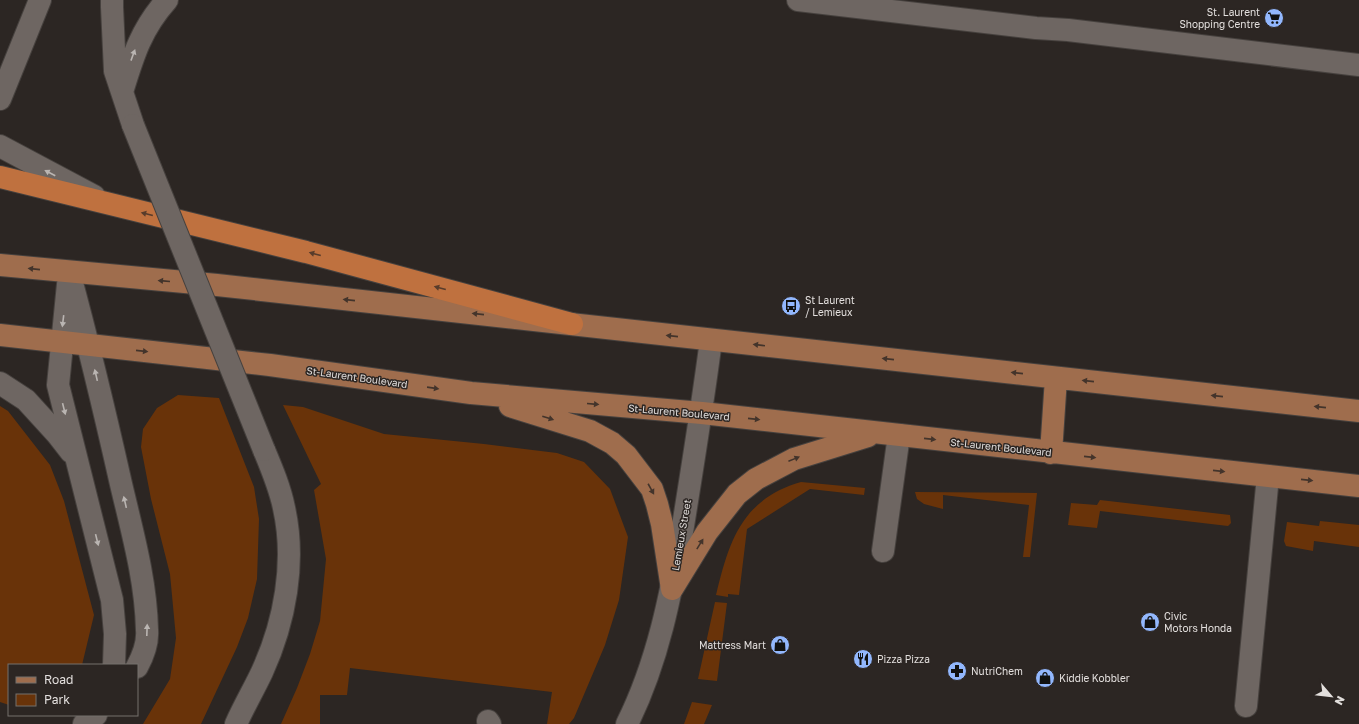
<svg xmlns="http://www.w3.org/2000/svg" width="1359" height="724" font-family="'Golos Text',sans-serif">
<style>
.green{fill:#693309}
.lines{fill:none;stroke-linecap:round;stroke-linejoin:round}
.minor-casing{stroke:#46413e;stroke-width:24}
.major-casing{stroke:#46413e;stroke-width:24}
.highway-casing{stroke:#46413e;stroke-width:24}
.minor{stroke:#6e6662;stroke-width:22}
.major{stroke:#9f6d4d;stroke-width:22}
.highway{stroke:#bf713f;stroke-width:22}
.minor-bridge-casing{stroke:#46413e;stroke-width:24;stroke-linecap:butt}
.minor-bridge{stroke:#6e6662;stroke-width:22}
.oneway{fill:#bab5b2}
.oneway2{fill:#583c2b}
.oneway3{fill:#43342b}
.labels{text-anchor:middle;stroke-width:3;stroke-linejoin:round;paint-order:stroke}
.poi-label{font-size:10px;fill:#e3dfdd;stroke:#2c2623;text-anchor:start}
.street-label{font-size:10px;fill:#e3dfdd;stroke:#2c2623}
</style>
<rect width="100%" height="100%" fill="#2c2623"/>
<path class="green" d="M178,395l41,3 35,89 5,32 -2,60 -9,39 -11,29 -36,77h-58l27,-45 6,-41 -6,-64 -19,-75 -10,-52 2,-18 14,-21z
M283,405l20,2 81,27 100,10 73,9 27,9 26,27 18,48 -9,63 -14,45 -31,73 -5,6h-22l5,-32 -202,-24 -3,27h-27v29h-39l16,-36 13,-34 10,-33 6,-62 -12,-69 7,-6z
M0,406l8,5 42,54 14,36 30,114 -12,50h-73v40l-9,-3z
M801,482l64,6 -1,7 -54,-6 -63,40 -8,66 -11,-1v3l-12,-2c13,-54 26,-96 85,-113z
M915,492l122,1 -7,64h-7l6,-52 -86,-10v14l-19,-5 -7,-5z
M1100,500l130,15 1,8 -3,3 -128,-15 -3,17 -29,-3 3,-22 26,2z
M1320,521l39,4v22l-45,-6 -1,10 -27,-5 -2,-5 3,-19 32,4z
M715,602l12,1 -10,78 -19,-2z
M692,702l20,3 -8,19h-20z"/>
<g class="lines">
<defs>
<path id="minor" d="M112,0v7l3,64 18,54
M798,0l238,28 32,2 291,35
M122,92c11,-36 19,-63 45,-92
M0,99l40,-99
M0,146l94,50
M69,272c19,70 36,141 52,212 11,47 25,96 26,146 1,12 -4,26 -10,37
M68,284l-10,101 54,215 3,34 -1,31
M0,383l26,17 31,34 14,18
M883,551l16,-116
M1246,706l22,-230
M488,721l2,3
M84,724l12,-9
M236,724c8,-18 18,-35 26,-52 23,-50 34,-110 22,-164 -4,-20 -12,-39 -20,-58
M627,724c31,-62 44,-130 56,-198 10,-62 20,-124 28,-186"/>
<path id="major" d="M0,265l217,20 1142,126
M0,335l270,30 201,28 231,20 657,73
M510,406l80,25 22,12 14,12 26,34 5,15 5,20 10,65
M1051,453l5,-75
M672,589l35,-57 30,-38 19,-15 38,-20 74,-23"/>
<path id="highway" d="M0,177l306,75 266,72"/>
</defs>
<use href="#minor" class="minor-casing"/>
<use href="#major" class="major-casing"/>
<use href="#highway" class="highway-casing"/>
<use href="#minor" class="minor"/>
<use href="#major" class="major"/>
<use href="#highway" class="highway"/>
<defs>
<path id="minor-bridge" d="M133,125l131,325"/>
</defs>
<use href="#minor-bridge" class="minor-bridge-casing"/>
<use href="#minor-bridge" class="minor-bridge"/>
</g>
<defs><path id="oneway-solid" d="M-6-.8H1V-3.2L6.5 0L1 3.2V.8H-6Z"/></defs>
<g class="oneway">
<use href="#oneway-solid" transform="translate(133 55) rotate(-70)"/>
<use href="#oneway-solid" transform="translate(50 173) rotate(-152)"/>
<use href="#oneway-solid" transform="translate(63 321) rotate(97)"/>
<use href="#oneway-solid" transform="translate(96 375) rotate(-103)"/>
<use href="#oneway-solid" transform="translate(64 409) rotate(76)"/>
<use href="#oneway-solid" transform="translate(125 502) rotate(-103)"/>
<use href="#oneway-solid" transform="translate(97 540) rotate(76)"/>
<use href="#oneway-solid" transform="translate(147 630) rotate(-88)"/>
</g>
<g class="oneway2">
<use href="#oneway-solid" transform="translate(147 214) rotate(-166)"/>
<use href="#oneway-solid" transform="translate(315 254) rotate(-165)"/>
<use href="#oneway-solid" transform="translate(440 288) rotate(-165)"/>
</g>
<g class="oneway3">
<use href="#oneway-solid" transform="translate(34 269) rotate(-174)"/>
<use href="#oneway-solid" transform="translate(164 281) rotate(-175)"/>
<use href="#oneway-solid" transform="translate(349 300) rotate(-174)"/>
<use href="#oneway-solid" transform="translate(478 314) rotate(-174)"/>
<use href="#oneway-solid" transform="translate(672 336) rotate(-174)"/>
<use href="#oneway-solid" transform="translate(759 345) rotate(-173)"/>
<use href="#oneway-solid" transform="translate(142 351) rotate(6)"/>
<use href="#oneway-solid" transform="translate(888 359) rotate(-174)"/>
<use href="#oneway-solid" transform="translate(1017 373) rotate(-174)"/>
<use href="#oneway-solid" transform="translate(1088 381) rotate(-174)"/>
<use href="#oneway-solid" transform="translate(433 388) rotate(8)"/>
<use href="#oneway-solid" transform="translate(1217 396) rotate(-174)"/>
<use href="#oneway-solid" transform="translate(593 404) rotate(5)"/>
<use href="#oneway-solid" transform="translate(1320 407) rotate(-174)"/>
<use href="#oneway-solid" transform="translate(548 418) rotate(18)"/>
<use href="#oneway-solid" transform="translate(754 419) rotate(6)"/>
<use href="#oneway-solid" transform="translate(930 439) rotate(6)"/>
<use href="#oneway-solid" transform="translate(1090 457) rotate(6)"/>
<use href="#oneway-solid" transform="translate(794 459) rotate(-22)"/>
<use href="#oneway-solid" transform="translate(1219 471) rotate(6)"/>
<use href="#oneway-solid" transform="translate(1307 480) rotate(6)"/>
<use href="#oneway-solid" transform="translate(651 489) rotate(61)"/>
<use href="#oneway-solid" transform="translate(700 544) rotate(-58)"/>
</g>
<defs>
<symbol id="supermarket-disc" viewBox="-11 -11 22 22"><circle r="9.5" fill="#92b7fd" stroke="#2c2623"/><path d="M-6-5.5h2.5l.6 2H6L4.5 2H-2.5L-4.4-4H-6ZM-1.5 3.2a1.3 1.3 0 1 0 .1 0ZM3 3.2a1.3 1.3 0 1 0 .1 0Z" fill="#111"/></symbol>
<symbol id="bus-disc" viewBox="-11 -11 22 22"><circle r="9.5" fill="#92b7fd" stroke="#2c2623"/><path d="M-5-6H5V4H4V6H2V4H-2V6H-4V4H-5ZM-3.5-4V0h7V-4ZM-3.5 1.2v1.5H-2V1.2ZM2 1.2v1.5H3.5V1.2Z" fill="#111"/></symbol>
<symbol id="shop-disc" viewBox="-11 -11 22 22"><circle r="9.5" fill="#92b7fd" stroke="#2c2623"/><path d="M-5-2.5h2.3a2.7 3.5 0 0 1 5.4 0H5L5.5 6h-11ZM-1.5-2.5h3a1.5 2.3 0 0 0-3 0Z" fill="#111"/></symbol>
<symbol id="restaurant-disc" viewBox="-11 -11 22 22"><circle r="9.5" fill="#92b7fd" stroke="#2c2623"/><path d="M-5-6h1v4h1v-4h1v4h1v-4h1v5L-1.5 .5V6h-2V.5L-5-1ZM5-6V6H3V1.5H1.5Q1.5-4 5-6Z" fill="#111"/></symbol>
<symbol id="pharmacy-disc" viewBox="-11 -11 22 22"><circle r="9.5" fill="#92b7fd" stroke="#2c2623"/><path d="M-2-6h4v4h4v4h-4v4h-4v-4h-4v-4h4Z" fill="#111"/></symbol>
</defs>
<g fill-rule="evenodd">
<use href="#supermarket-disc" x="1263" y="7" width="22" height="22"/>
<use href="#bus-disc" x="780" y="295" width="22" height="22"/>
<use href="#shop-disc" x="1139" y="611" width="22" height="22"/>
<use href="#shop-disc" x="769" y="634" width="22" height="22"/>
<use href="#restaurant-disc" x="852" y="648" width="22" height="22"/>
<use href="#pharmacy-disc" x="946" y="660" width="22" height="22"/>
<use href="#shop-disc" x="1034" y="667" width="22" height="22"/>
</g>
<g class="labels">
<g class="poi-label">
<text x="1260" y="16" text-anchor="end">St. Laurent<tspan x="1260" dy="12">Shopping Centre</tspan></text>
<text x="805" y="304">St Laurent<tspan x="805" dy="12">/ Lemieux</tspan></text>
<text x="1164" y="620">Civic<tspan x="1164" dy="12">Motors Honda</tspan></text>
<text x="766" y="649" text-anchor="end">Mattress Mart</text>
<text x="877" y="663">Pizza Pizza</text>
<text x="971" y="675">NutriChem</text>
<text x="1059" y="682">Kiddie Kobbler</text>
</g>
<g class="street-label">
<text transform="translate(357 377) rotate(8)" y="4">St-Laurent Boulevard</text>
<text transform="translate(679 412) rotate(5)" y="4">St-Laurent Boulevard</text>
<text transform="translate(1001 447) rotate(6)" y="4">St-Laurent Boulevard</text>
<text transform="translate(681 535) rotate(-80)" y="4">Lemieux Street</text>
</g>
</g>
<rect x="8" y="664" width="130" height="52" fill="#2c2623" stroke="#75706d"/>
<rect x="16" y="677" width="20" height="6" fill="#9f6d4d" stroke="#75706d"/>
<text x="44" y="684" font-size="12" fill="#e3dfdd">Road</text>
<rect x="16" y="694" width="20" height="12" fill="#693309" stroke="#75706d"/>
<text x="44" y="704" font-size="12" fill="#e3dfdd">Park</text>
<g transform="translate(1331 696) rotate(118)" stroke="#2c2623" stroke-width="3" paint-order="stroke">
<path d="M0-3L7 15L0 10L-7 15Z" fill="#e3dfdd"/>
<text y="-6" font-size="11" font-weight="bold" text-anchor="middle" fill="#e3dfdd">N</text>
</g>
</svg>
